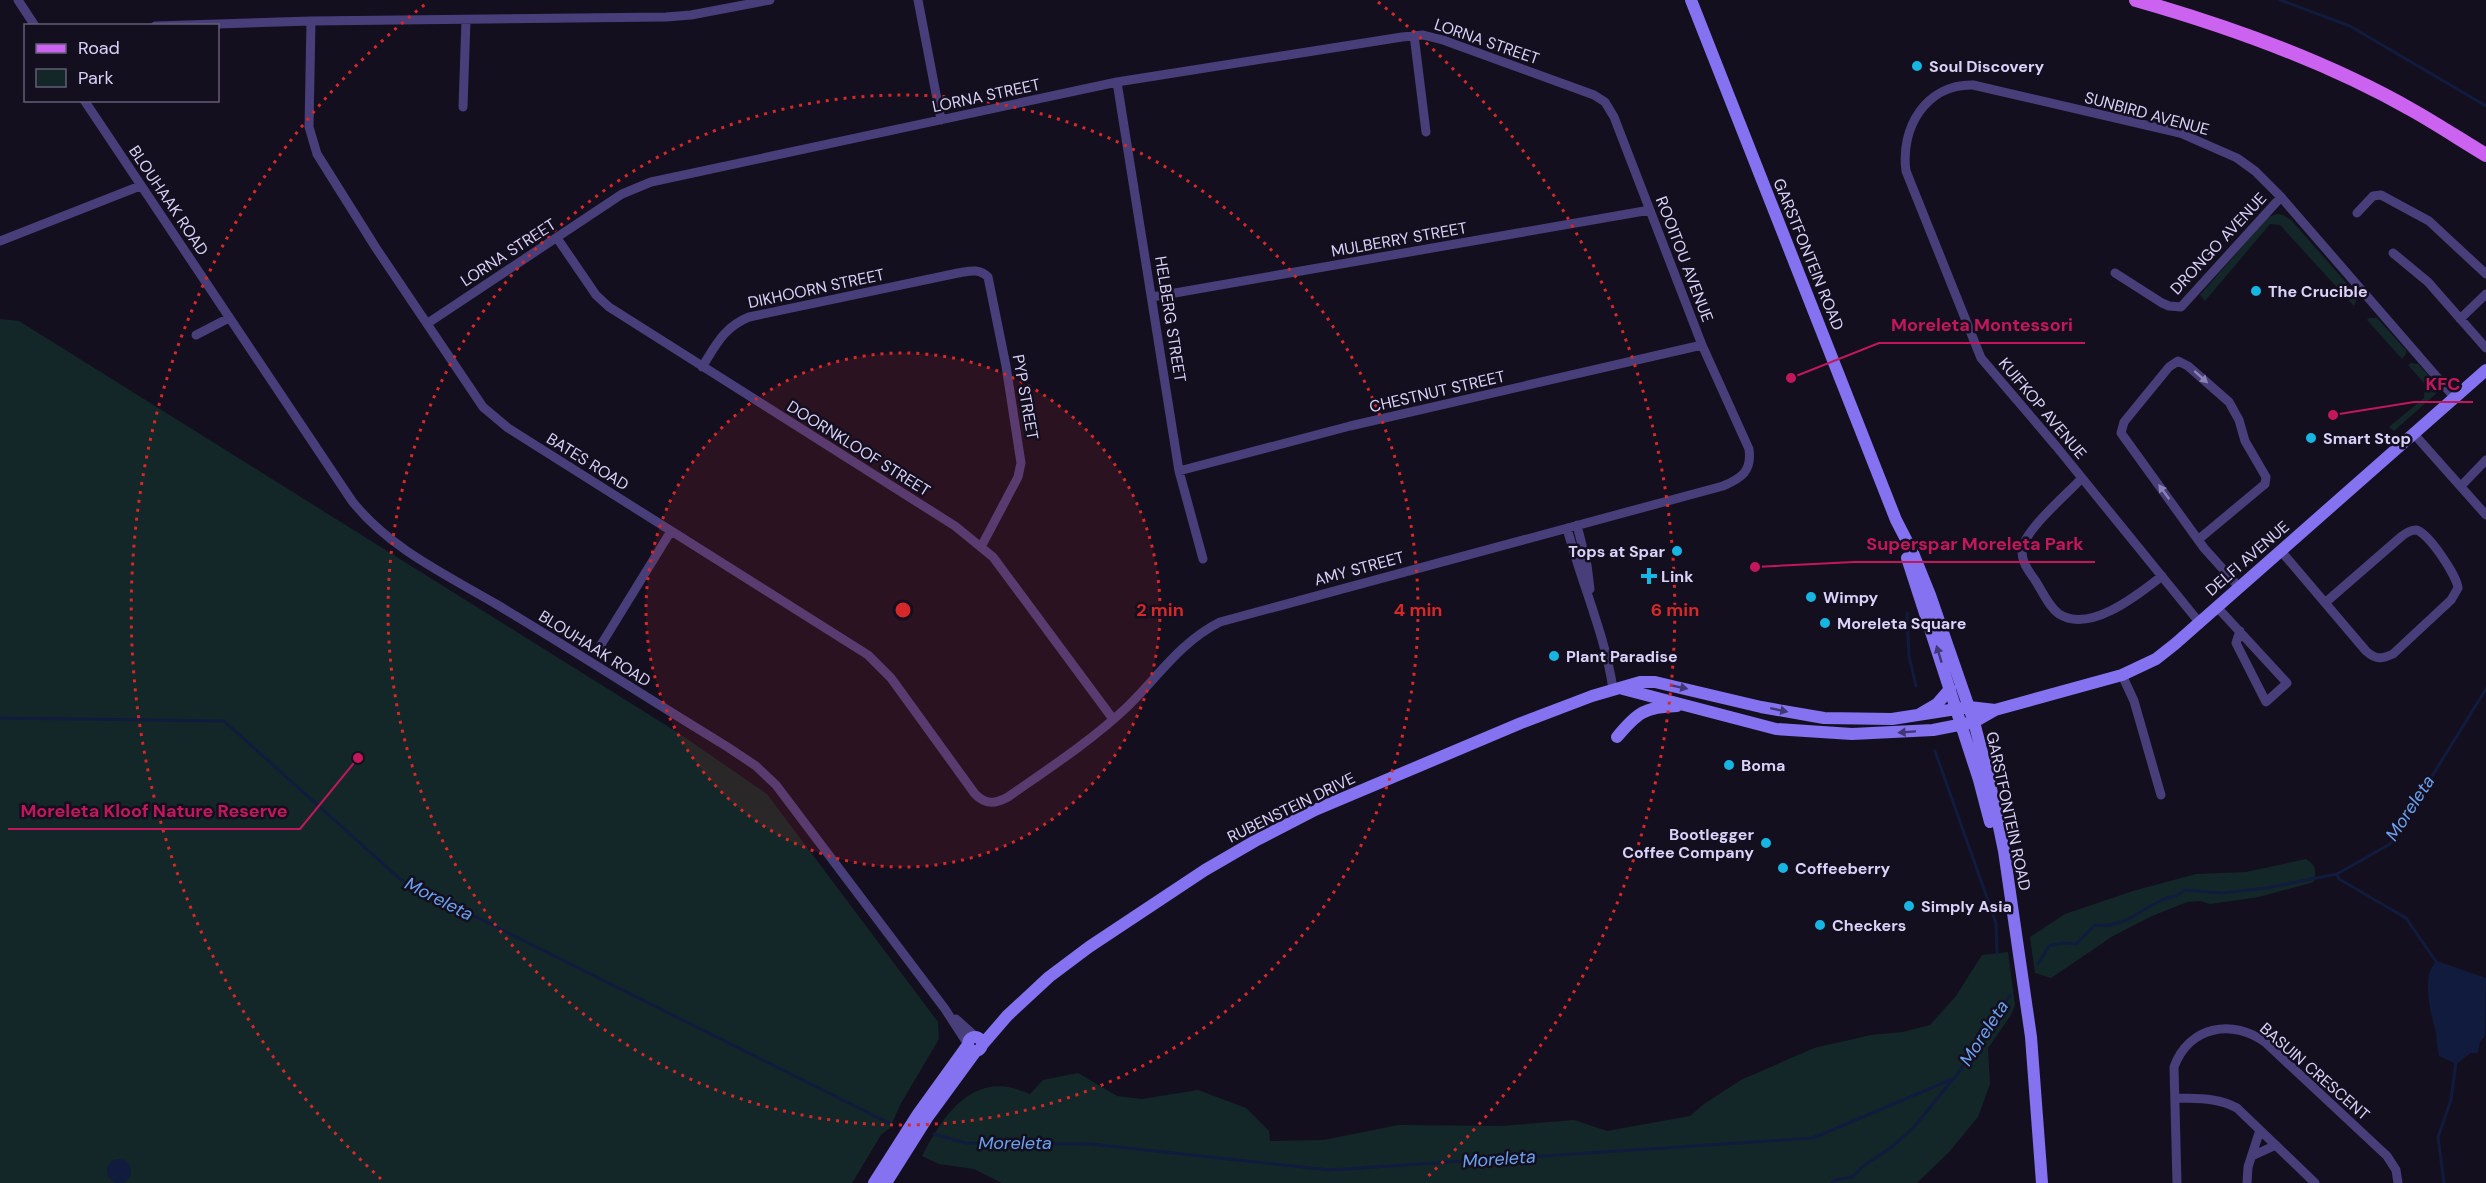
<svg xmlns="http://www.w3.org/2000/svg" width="2486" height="1183" font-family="'DM Sans',sans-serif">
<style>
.green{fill:#132728}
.water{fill:#101b3d}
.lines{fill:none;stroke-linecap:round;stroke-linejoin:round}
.stream{stroke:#101b3d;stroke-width:3}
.street{stroke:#483e7a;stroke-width:9}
.secondary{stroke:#8472f1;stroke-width:12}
.primary{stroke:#cc63f0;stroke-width:14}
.oneway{fill:#8a81b4}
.oneway2{fill:#413773}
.ring{fill:none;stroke:#d62828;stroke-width:3;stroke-dasharray:3 6}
.poi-dot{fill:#16b5e2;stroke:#140f1f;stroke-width:2}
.labels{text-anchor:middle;stroke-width:5;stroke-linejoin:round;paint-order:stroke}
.street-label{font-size:16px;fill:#dbd2fa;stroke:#140f1f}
.poi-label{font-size:16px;font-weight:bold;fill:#dbd2fa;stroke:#140f1f;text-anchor:start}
.water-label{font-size:18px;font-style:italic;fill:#6aa2f0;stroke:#140f1f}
.centre{fill:#d62828;stroke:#140f1f;stroke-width:3}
.ring-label{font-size:18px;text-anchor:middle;font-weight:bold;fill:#d62828;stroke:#140f1f;stroke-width:5;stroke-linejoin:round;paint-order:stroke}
.leader{fill:none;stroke:#c2185b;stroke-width:2}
.callout-dot{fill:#c2185b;stroke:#140f1f;stroke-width:2}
.callout-label{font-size:18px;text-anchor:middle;font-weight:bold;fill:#c2185b;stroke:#140f1f;stroke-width:5;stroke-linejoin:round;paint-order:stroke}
</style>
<rect width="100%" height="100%" fill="#140f1f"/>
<path class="green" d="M2277,214l6,1 8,5 67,76 -4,10 -74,-81 -10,-1 -65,77 -5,-6 68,-78z
M2369,318h8l29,32v4l-4,5 -35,-39z
M0,319l19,2 661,413 87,60 171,228 1,17 -39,66 -10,23 -9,7 -29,48h-852z
M2411,363l7,1 14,15 6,13 -44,39 -5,-4 35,-29 1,-14 -17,-19z
M2306,859c11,7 10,12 8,23l-55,15 -49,7 -9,-3 -14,1 -35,14 -39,20 -62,42 -16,-5 -5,-36 35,-23 68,-23 63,-17 50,-2z
M2008,952l7,53 -4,10 -23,33 2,36 -12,33 -29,35 -32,31h-915l-28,-14 -35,-5 -17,-8c17,-32 42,-76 86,-69 7,1 15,5 22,7l13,-14 35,-7 39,23 25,3 56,-9 48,18 23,23 1,10 54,-1 74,-15 102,1 74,-6 33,11 83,-15 14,-12 37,-24 73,-32 57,-13 32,-3 27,-7 26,-29 26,-41z"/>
<path class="water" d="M2437,961l49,17 -1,58 -5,6 -2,11h-7l-15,11 -17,-8c-2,-7 -2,-15 -3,-23 -5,-19 -16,-58 1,-72z
M107 1171a12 12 0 1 1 24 0a12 12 0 1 1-24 0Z"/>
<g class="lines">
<path class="stream" d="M2280,0l70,26 136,80
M1907,613l2,43 7,30
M0,718l224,3 176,158 491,245
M1935,751l61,172 1,30
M2337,875l2,4 67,39 31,45
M2038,964l11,-18 13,-3 14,1 19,-19c29,3 40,-12 65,-24 11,-6 15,-2 25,-11l37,3 44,-5 71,-14 53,-30 96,-155
M934,1134l32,9 125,1 239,26 483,-32 142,-60 55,-83
M1832,1183l3,-3 18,-3 8,-9 32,-22 21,-19 39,-48
M2444,1183l-6,-46 13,-37 5,-38"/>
<path class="street" d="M18,0l17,26
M918,0l23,120
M311,21l-2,106 8,27 59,94 107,159 25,21 360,227 23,23 84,116c11,11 20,10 33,3 40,-28 83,-56 118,-89 32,-31 54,-66 94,-86l503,-136c19,-8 29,-15 26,-37l-47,-104 -88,-228 -9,-15 -11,-7 -151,-55 -20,-5 -21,2 -285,45 -466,100 -29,12 -194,129
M155,26l156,-5 355,-4 25,-2 79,-15
M1414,35l12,97
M1117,82l62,389 24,88
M84,100l268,401c37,47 93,73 144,103 77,46 153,95 230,142l30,20 20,19 169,224 22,34
M463,107l3,-87
M2357,213l16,-17 8,-1 48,26 57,53
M557,238l39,57 13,12 346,219 38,31 120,162
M0,241l140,-55
M2393,253l35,29 58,66
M2115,273l47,30 7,3 12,1 100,-110
M1152,297l498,-87
M2460,319l26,-25
M196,335l33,-17
M702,367c14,-22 22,-40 47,-50l209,-44c12,-2 21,-5 30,4l18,89 15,97 -3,14 -36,68
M2414,434l72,81
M1179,471l171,-45 352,-81
M2082,478c-15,16 -50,46 -58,65 -6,14 3,26 11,37 7,11 14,27 24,34 31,20 80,-20 103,-38
M2461,486l25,-26
M1577,525l10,40 3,24
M1567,528c14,54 38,106 46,161
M2199,539l66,-55 1,-7 -21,-36 -6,-21 -10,-18 -41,-36 -10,-5 -9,6 -45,55 -3,11 83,115 35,39
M2281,551l85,100c10,9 16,8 27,3l58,-54 7,-12c-1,-12 -30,-56 -42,-58 -6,0 -10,3 -14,6l-76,66
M2217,607l70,76 -21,19 -30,-59 4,-12
M2199,622l-143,-176 -75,-88 -75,-187c-6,-43 20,-87 67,-86l207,48 57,25 18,13 26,26 174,201
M599,648l72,-117
M2122,675l12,26 27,94
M956,1019l19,17
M2175,1098c22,1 42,-1 62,10l78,75
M2252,1156l24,-11
M2177,1183l-3,-116c15,-41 59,-49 92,-24l121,113 9,14 2,13
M2247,1183l1,-16 12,-37"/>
<path class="secondary" d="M1691,0l205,520 17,33 17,42 44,127 15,57 15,72 27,186 11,146
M1907,558l72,222 11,42
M1623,689l153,40 76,5 81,-4 41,-8 21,-12 127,-35 34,-16 19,-15 311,-274
M1920,714l17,-10 13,-15
M1617,737c20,-24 27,-30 60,-31
M968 1044a7 7 0 1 1 14 0a7 7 0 1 1-14 0Z
M982,1045l25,-29 42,-39 40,-30 116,-77 50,-29 60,-31 206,-87 71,-27 48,-14h15l106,25 63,11 68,1 77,-12 26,3
M874,1183l44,-69 49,-68
M886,1183l41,-65 49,-67"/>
<path class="primary" d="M2136,0c95,27 190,61 276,110 25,14 49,30 74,45"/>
</g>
<defs><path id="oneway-solid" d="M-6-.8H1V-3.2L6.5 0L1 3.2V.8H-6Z" transform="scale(1.5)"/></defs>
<g class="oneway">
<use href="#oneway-solid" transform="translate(2201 377) rotate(42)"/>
<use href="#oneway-solid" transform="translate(2164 492) rotate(-126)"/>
</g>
<g class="oneway2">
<use href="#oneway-solid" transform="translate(1939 654) rotate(-107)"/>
<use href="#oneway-solid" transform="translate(1679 687) rotate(12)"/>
<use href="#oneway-solid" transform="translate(1779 710) rotate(12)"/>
<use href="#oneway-solid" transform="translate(1907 732) rotate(176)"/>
</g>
<circle cx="903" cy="610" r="257" fill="#d62828" fill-opacity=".12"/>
<g class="ring">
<circle cx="903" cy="610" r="257"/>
<circle cx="903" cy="610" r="515"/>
<path d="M381 1179A772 772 0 0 1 428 2M1378 2A772 772 0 0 1 1425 1179"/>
</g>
<g class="poi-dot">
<circle cx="1917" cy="66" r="6"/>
<circle cx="2256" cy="291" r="6"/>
<circle cx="2311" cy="438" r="6"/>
<circle cx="1677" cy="551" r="6"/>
<path d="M1646 567h6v6h6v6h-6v6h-6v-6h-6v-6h6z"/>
<circle cx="1811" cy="597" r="6"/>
<circle cx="1825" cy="623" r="6"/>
<circle cx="1554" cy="656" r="6"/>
<circle cx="1729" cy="765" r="6"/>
<circle cx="1766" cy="843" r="6"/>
<circle cx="1783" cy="868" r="6"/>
<circle cx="1909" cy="906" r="6"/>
<circle cx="1820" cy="925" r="6"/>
</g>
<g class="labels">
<g class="street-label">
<text transform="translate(1487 41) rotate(19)" y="6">LORNA STREET</text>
<text transform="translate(986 95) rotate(-12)" y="6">LORNA STREET</text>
<text transform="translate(2147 113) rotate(15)" y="6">SUNBIRD AVENUE</text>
<text transform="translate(169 200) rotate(56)" y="6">BLOUHAAK ROAD</text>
<text transform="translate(1399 239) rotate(-10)" y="6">MULBERRY STREET</text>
<text transform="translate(2218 243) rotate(-47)" y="6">DRONGO AVENUE</text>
<text transform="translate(508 252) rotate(-33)" y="6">LORNA STREET</text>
<text transform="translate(1809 254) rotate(68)" y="6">GARSTFONTEIN ROAD</text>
<text transform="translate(1685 259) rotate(69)" y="6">ROOITOU AVENUE</text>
<text transform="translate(816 288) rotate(-12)" y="6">DIKHOORN STREET</text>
<text transform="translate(1171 319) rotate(81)" y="6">HELBERG STREET</text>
<text transform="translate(1437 391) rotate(-13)" y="6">CHESTNUT STREET</text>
<text transform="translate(1026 397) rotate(80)" y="6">PYP STREET</text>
<text transform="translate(2043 408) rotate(50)" y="6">KUIFKOP AVENUE</text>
<text transform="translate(859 448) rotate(32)" y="6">DOORNKLOOF STREET</text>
<text transform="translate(588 461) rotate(32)" y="6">BATES ROAD</text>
<text transform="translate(2247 558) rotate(-41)" y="6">DELFI AVENUE</text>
<text transform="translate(1359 568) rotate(-15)" y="6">AMY STREET</text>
<text transform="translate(595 648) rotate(32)" y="6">BLOUHAAK ROAD</text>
<text transform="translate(1291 807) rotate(-26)" y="6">RUBENSTEIN DRIVE</text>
<text transform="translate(2009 811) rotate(78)" y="6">GARSTFONTEIN ROAD</text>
<text transform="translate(2315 1071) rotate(41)" y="6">BASUIN CRESCENT</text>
</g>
<g class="poi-label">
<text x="1929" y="72">Soul Discovery</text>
<text x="2268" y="297">The Crucible</text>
<text x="2323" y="444">Smart Stop</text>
<text x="1665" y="557" text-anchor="end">Tops at Spar</text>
<text x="1661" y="582">Link</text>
<text x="1823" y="603">Wimpy</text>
<text x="1837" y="629">Moreleta Square</text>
<text x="1566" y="662">Plant Paradise</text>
<text x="1741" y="771">Boma</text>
<text x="1754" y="840" text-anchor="end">Bootlegger<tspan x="1754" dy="18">Coffee Company</tspan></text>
<text x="1795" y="874">Coffeeberry</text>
<text x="1921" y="912">Simply Asia</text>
<text x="1832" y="931">Checkers</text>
</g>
<g class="water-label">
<text transform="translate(2410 808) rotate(-57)" y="6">Moreleta</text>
<text transform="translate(439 899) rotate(27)" y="6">Moreleta</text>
<text transform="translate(1984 1033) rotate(-57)" y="6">Moreleta</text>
<text x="1015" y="1149">Moreleta</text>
<text transform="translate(1499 1159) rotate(-4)" y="6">Moreleta</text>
</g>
</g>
<circle cx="903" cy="610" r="9" class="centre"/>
<g class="ring-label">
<text x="1160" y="616">2 min</text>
<text x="1418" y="616">4 min</text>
<text x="1675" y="616">6 min</text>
</g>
<path class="leader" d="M1791 378L1879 343H2085M2333 415L2414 402H2473M1755 567L1854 562H2095M358 758L300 829H8"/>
<g class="callout-dot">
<circle cx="1791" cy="378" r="6"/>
<circle cx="2333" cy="415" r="6"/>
<circle cx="1755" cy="567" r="6"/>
<circle cx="358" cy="758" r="6"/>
</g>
<g class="callout-label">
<text x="1982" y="331">Moreleta Montessori</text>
<text x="2443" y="390">KFC</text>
<text x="1975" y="550">Superspar Moreleta Park</text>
<text x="154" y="817">Moreleta Kloof Nature Reserve</text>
</g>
<rect x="24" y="24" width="195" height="78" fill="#140f1f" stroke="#645d77" stroke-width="1.5"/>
<rect x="36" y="44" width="30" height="9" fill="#cc63f0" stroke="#645d77" stroke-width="1.5"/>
<text x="78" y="54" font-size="18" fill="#dbd2fa">Road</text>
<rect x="36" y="69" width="30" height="18" fill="#132728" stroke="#645d77" stroke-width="1.5"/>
<text x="78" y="84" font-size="18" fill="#dbd2fa">Park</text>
</svg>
